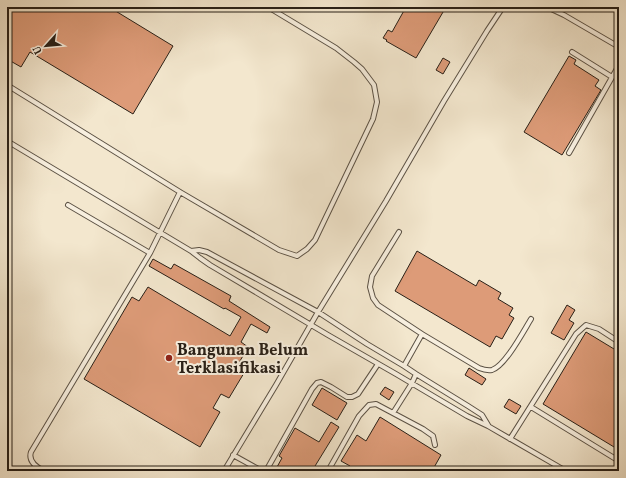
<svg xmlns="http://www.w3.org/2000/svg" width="626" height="478" font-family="Vollkorn,serif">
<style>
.building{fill:#dd9b78;stroke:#292017}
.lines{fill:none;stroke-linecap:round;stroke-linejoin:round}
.lane-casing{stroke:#5c5245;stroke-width:6}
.lane{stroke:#f7efdf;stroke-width:4}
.poi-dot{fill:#8f2418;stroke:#f7efdf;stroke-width:1.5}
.labels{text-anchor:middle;stroke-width:4;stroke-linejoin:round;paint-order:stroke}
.poi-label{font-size:16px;font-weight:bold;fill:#292017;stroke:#f7efdf;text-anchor:start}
</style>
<rect width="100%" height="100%" fill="#f3e7ce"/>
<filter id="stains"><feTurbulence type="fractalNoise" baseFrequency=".005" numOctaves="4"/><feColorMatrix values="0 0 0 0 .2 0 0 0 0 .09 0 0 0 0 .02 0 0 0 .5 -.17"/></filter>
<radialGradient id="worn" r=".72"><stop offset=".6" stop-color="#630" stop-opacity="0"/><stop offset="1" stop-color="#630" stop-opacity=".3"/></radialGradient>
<path class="building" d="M7,7h102l64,39 -40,68 -103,-62 -9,15 -14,-8z
M406,7h40l-30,51 -30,-17 1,-1 -4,-2 5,-8 4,2z
M569,56l7,4 -2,4 25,16 -4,6 6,4 -39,65 -38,-23z
M443,58l7,4 -7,12 -7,-4z
M417,251l59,35 3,-6 22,13 -3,6 15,9 -4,7 5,3 -12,21 -6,-3 -6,11 -95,-56z
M153,259l18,10 3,-5 57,32 -2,5 41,26 -3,6 -16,-9 -10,18 7,5 -12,21 8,5 -15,25 -8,-4 -8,14 7,4 -20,35 -116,-68 48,-82 7,4 9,-14 82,49 11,-19 -16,-9 -1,1 -75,-43z
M567,305l8,5 -6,10 5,3 -10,17 -13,-7z
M586,332l33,20v98l-76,-46z
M469,368l17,11 -4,6 -17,-10z
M385,387l9,5 -5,8 -9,-6z
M322,388l25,15 -10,17 -25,-15z
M509,399l12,7 -5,8 -12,-7z
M380,417l61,38 -9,16h-85l3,-5 -9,-5 16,-26 9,6z
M331,422l8,5 -27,44h-29l-6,-4 5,-9 -3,-2 16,-28 24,14z"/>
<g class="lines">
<defs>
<path id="lane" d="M547,7l17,8 55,32
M572,52l40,25
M7,85l173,107 99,58 18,6 10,-7 8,-9 58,-121 4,-17 -3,-17 -12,-16 -8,-7 -18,-14 -68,-41
M7,141l184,110 9,7 10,7 118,70 68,39 71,42 21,10 78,45
M569,153l50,-88
M68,205l82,48
M399,232l-27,44 -2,11 3,11 5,7 44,29
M191,251l8,-1 8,2 111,60 49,32 37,22 12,8 52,32 14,9 6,10
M404,366l18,-32 57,34c5,2 8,3 13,2 13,-4 31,-38 39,-51
M531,407l88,54
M393,413l19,-30 4,-9
M510,439l66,-105 10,-9 13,4 20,13
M233,455l29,16
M44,471c-8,-4 -16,-10 -13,-19l119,-199 30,-61
M224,471l52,-86 42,-73 68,-111 58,-100 43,-70 16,-24
M266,471l46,-82 5,-6 4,-1 10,5 16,10h5l6,-3 20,-30
M328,471l31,-55 10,-11 7,-1 47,25 10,7 2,9"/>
</defs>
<use href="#lane" class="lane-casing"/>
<use href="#lane" class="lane"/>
</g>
<circle class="poi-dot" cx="169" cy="358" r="4"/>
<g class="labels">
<g class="poi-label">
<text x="177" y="355">Bangunan Belum<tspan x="177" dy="18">Terklasifikasi</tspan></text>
</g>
</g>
<rect width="626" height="478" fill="none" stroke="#f3e7ce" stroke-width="24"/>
<rect x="8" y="8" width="610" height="462" fill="none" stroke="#292017" stroke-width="2"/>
<rect x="12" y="12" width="602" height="454" fill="none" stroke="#292017"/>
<g transform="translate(46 46) rotate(243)" stroke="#f7efdf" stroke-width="3" paint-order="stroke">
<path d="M0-3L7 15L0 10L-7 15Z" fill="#292017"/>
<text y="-6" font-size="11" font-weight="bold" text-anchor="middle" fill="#292017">U</text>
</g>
<rect width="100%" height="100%" filter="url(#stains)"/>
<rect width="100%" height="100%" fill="url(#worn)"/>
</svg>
